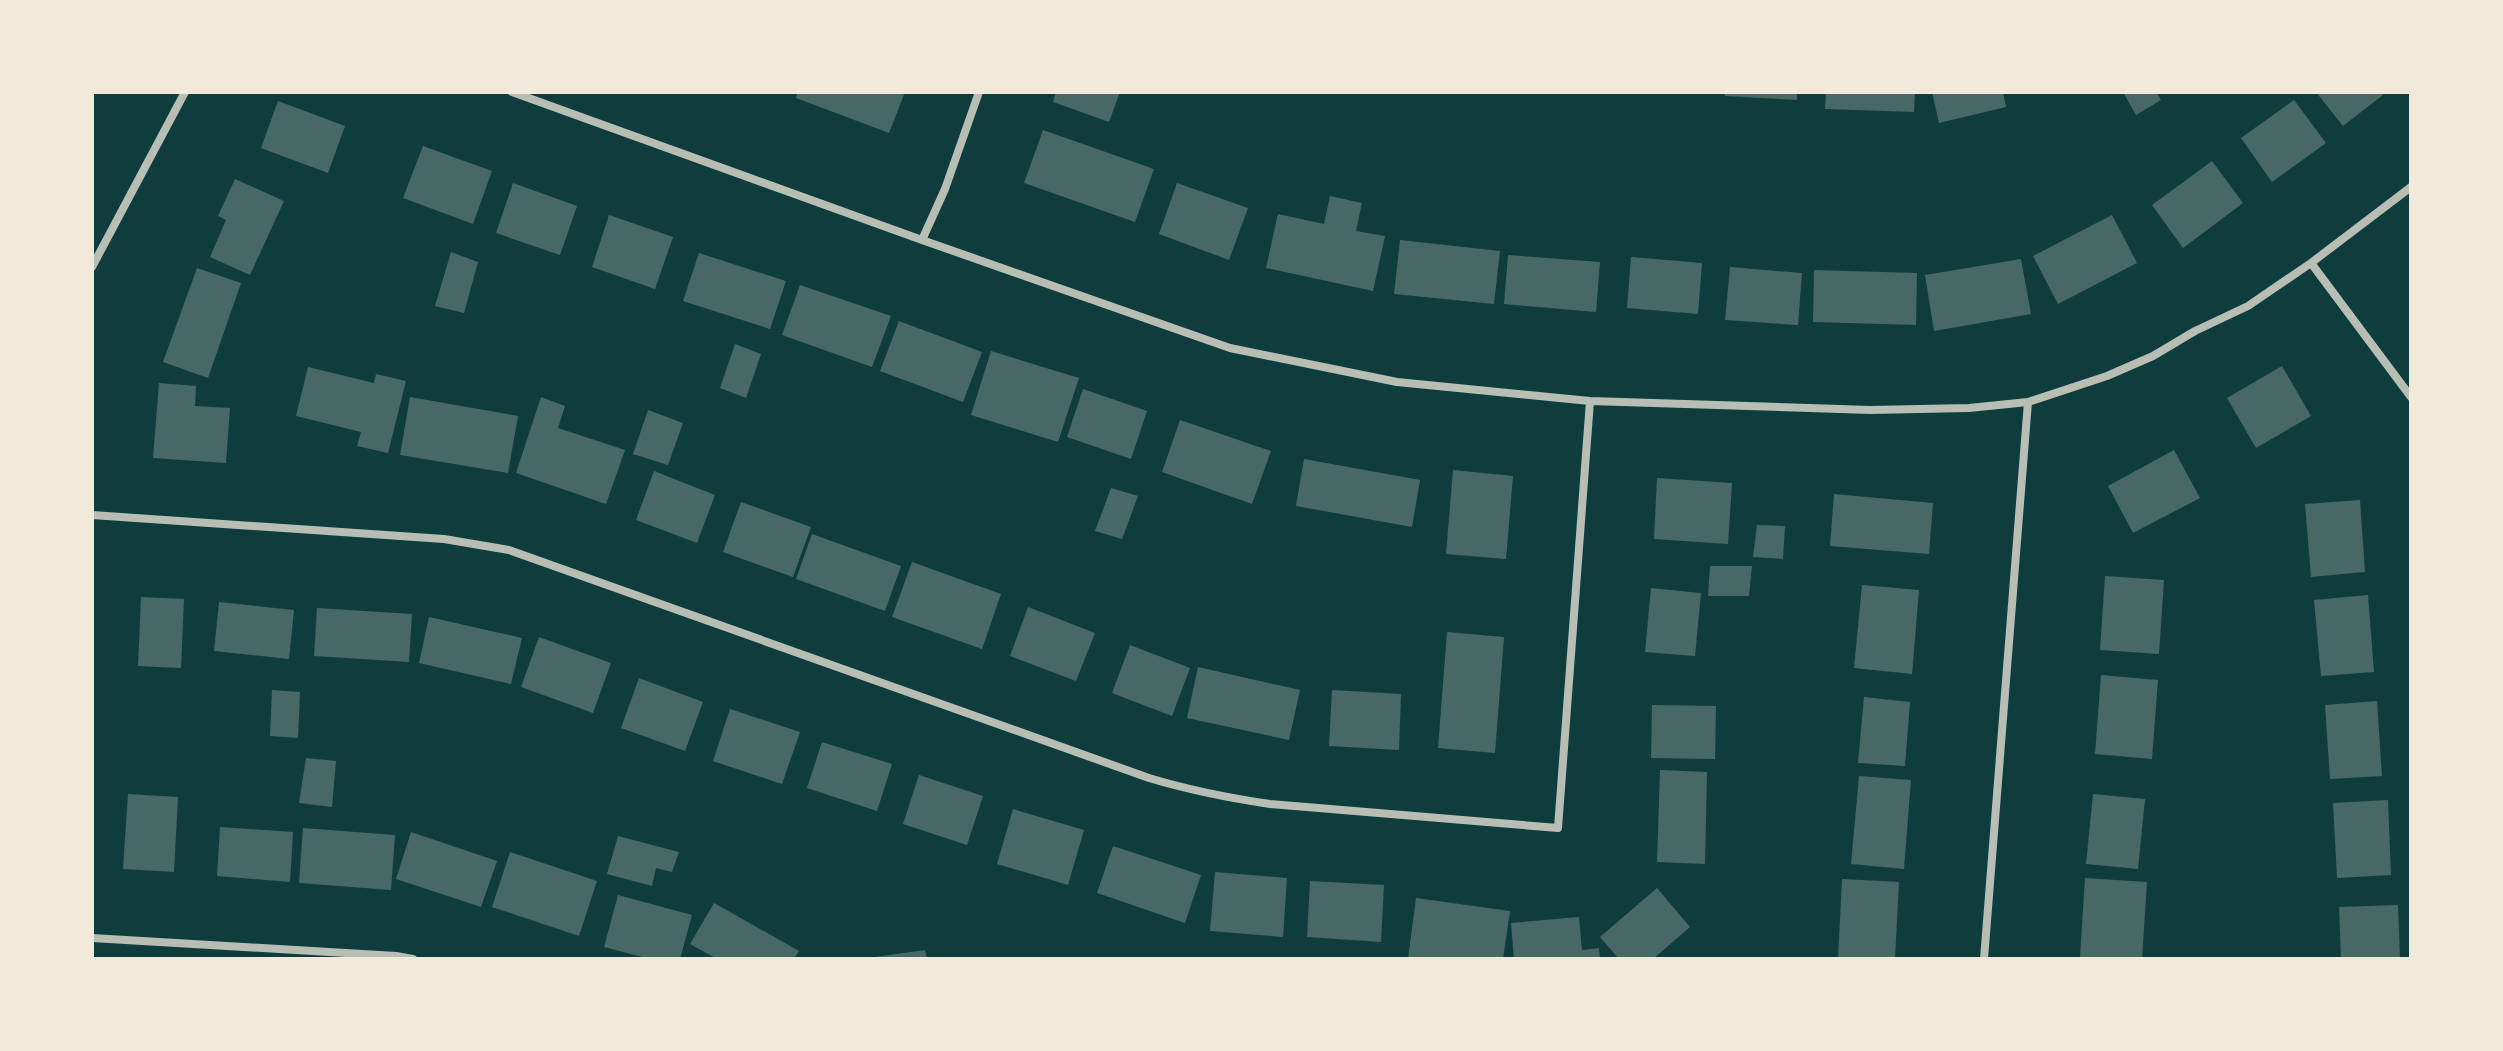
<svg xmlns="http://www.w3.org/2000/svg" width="2503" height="1051" font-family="'Open Sans',sans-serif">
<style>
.building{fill:#486865}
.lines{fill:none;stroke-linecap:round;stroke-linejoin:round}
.minor{stroke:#b8beb3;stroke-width:8}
</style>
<rect width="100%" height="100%" fill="#0f3d3e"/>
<path class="building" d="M798,92h107l-16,41 -93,-35z
M1056,92h64l-11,30 -56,-20z
M1725,92h72v8l-72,-4z
M1826,92h89l-1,20 -89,-3z
M1932,92h71l3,15 -67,16z
M2123,92h33l5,8 -25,15z
M2316,92h64l3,3 -40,31z
M2294,100l32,43 -54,39 -31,-44z
M278,101l67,25 -17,47 -67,-25z
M1043,130l111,39 -19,53 -111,-39z
M423,146l69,25 -19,53 -70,-26z
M2212,161l31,42 -60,45 -31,-43z
M235,179l49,22 -34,74 -40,-18 16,-37 -8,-4z
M513,183l64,23 -17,49 -64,-22z
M1177,183l71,25 -19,52 -70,-26z
M1330,196l32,7 -6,28 29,5 -12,55 -107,-23 12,-54 46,10z
M609,215l64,22 -18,52 -63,-22z
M2112,215l25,48 -79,41 -25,-48z
M1400,240l100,11 -6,53 -100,-10z
M451,252l27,10 -14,51 -29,-7z
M699,253l87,28 -16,48 -87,-28z
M1508,255l92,7 -4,50 -92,-8z
M1631,257l71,6 -4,51 -71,-6z
M2021,259l10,55 -97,17 -9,-56z
M1730,267l72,6 -4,52 -73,-5z
M197,268l44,15 -33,95 -45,-16z
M1814,270l103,3 -1,52 -103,-3z
M800,285l91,31 -19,51 -90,-32z
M899,321l83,31 -19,50 -83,-31z
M735,344l26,10 -15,44 -26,-10z
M991,351l88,27 -21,64 -87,-27z
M2282,366l29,50 -55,32 -29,-50z
M308,367l66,16 2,-9 30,7 -18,72 -31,-7 4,-14 -65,-16z
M159,383l37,3 -1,20 35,2 -4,55 -73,-5z
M1083,389l64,22 -16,48 -64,-22z
M410,397l108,19 -10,57 -108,-18z
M541,397l24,9 -7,22 67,22 -19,54 -90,-31z
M648,410l35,13 -15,42 -35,-11z
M1180,420l91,31 -19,53 -90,-32z
M2174,450l26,48 -67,35 -25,-47z
M1304,459l116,21 -8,47 -116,-21z
M1453,470l60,6 -7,83 -60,-5z
M654,471l61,24 -18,48 -61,-23z
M1657,478l75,5 -4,61 -74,-5z
M1111,488l27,8 -16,43 -27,-8z
M1834,494l99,9 -4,51 -99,-8z
M2360,500l5,72 -54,5 -6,-73z
M741,502l70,25 -18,50 -70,-25z
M1757,525l28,1 -2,33 -30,-2z
M812,534l89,32 -16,45 -89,-32z
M912,562l89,32 -19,55 -90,-32z
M1710,566h42l-3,30h-41z
M2105,576l59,4 -5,74 -59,-4z
M1862,585l57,5 -7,84 -58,-6z
M1651,588l50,5 -6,63 -50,-4z
M2368,595l6,77 -53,4 -7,-76z
M141,597l43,2 -3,69 -43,-2z
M219,602l75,8 -5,49 -75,-8z
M1028,607l67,26 -19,48 -66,-25z
M317,608l95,6 -3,48 -95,-6z
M429,617l93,21 -11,46 -92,-21z
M1447,632l57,5 -9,116 -57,-5z
M539,637l72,26 -18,50 -72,-26z
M1130,645l60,23 -18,48 -60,-23z
M1198,667l102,23 -11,50 -102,-22z
M2101,675l57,5 -6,79 -57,-5z
M639,678l64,24 -18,49 -64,-23z
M272,690l28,2 -2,46 -28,-2z
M1332,690l69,4 -2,56 -70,-4z
M1864,697l46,5 -5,64 -47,-3z
M2377,701l5,75 -52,3 -5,-74z
M1652,705l64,1 -1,53 -64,-1z
M730,709l70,23 -18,52 -69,-23z
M822,742l70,22 -15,47 -70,-23z
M306,758l30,3 -4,46 -33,-4z
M1660,770l47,2 -2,92 -48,-2z
M919,775l64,21 -16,49 -64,-21z
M1859,776l52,4 -7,89 -53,-5z
M128,794l50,3 -4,75 -51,-3z
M2093,794l52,5 -7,70 -52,-5z
M2388,800l3,75 -54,3 -4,-75z
M1013,809l71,21 -16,55 -71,-21z
M220,827l73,5 -3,50 -73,-6z
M303,828l92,7 -4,55 -92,-7z
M411,832l86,29 -16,46 -85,-28z
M618,836l61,16 -7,20 -16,-4 -4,18 -45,-12z
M1113,846l88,29 -16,48 -88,-30z
M510,852l87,29 -18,55 -87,-29z
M1215,872l72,6 -4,59 -73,-6z
M2085,878l62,4 -5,77 -62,-2z
M1842,879l57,3 -4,77h-57z
M1310,881l74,4 -3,57 -74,-5z
M1657,888l33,39 -37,32h-34l-19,-22z
M618,895l74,20 -12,44h-30l-46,-12z
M1416,898l94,13 -7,48h-95z
M714,903l85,48 -5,8h-77l-27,-15z
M2398,905l2,54h-59l-2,-52z
M1579,917l3,33 17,-2 1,11h-86l-3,-36z
M925,950l2,9h-52v-2z"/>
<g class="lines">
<path class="minor" d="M512,92l410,148 308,108 167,34 193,19 280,9 99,-2 59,-6 79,-26 46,-20 42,-25 53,-25 63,-43 100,-76
M922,240l23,-51 34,-97
M2311,263l100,134
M92,267l93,-175
M92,515l352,24 65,11 640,228c40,12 80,20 121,26l288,24 32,-427
M92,938l304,18 17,3
M1984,959l44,-557"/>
</g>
<rect width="2503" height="1051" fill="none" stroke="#f1e9da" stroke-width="188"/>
</svg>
